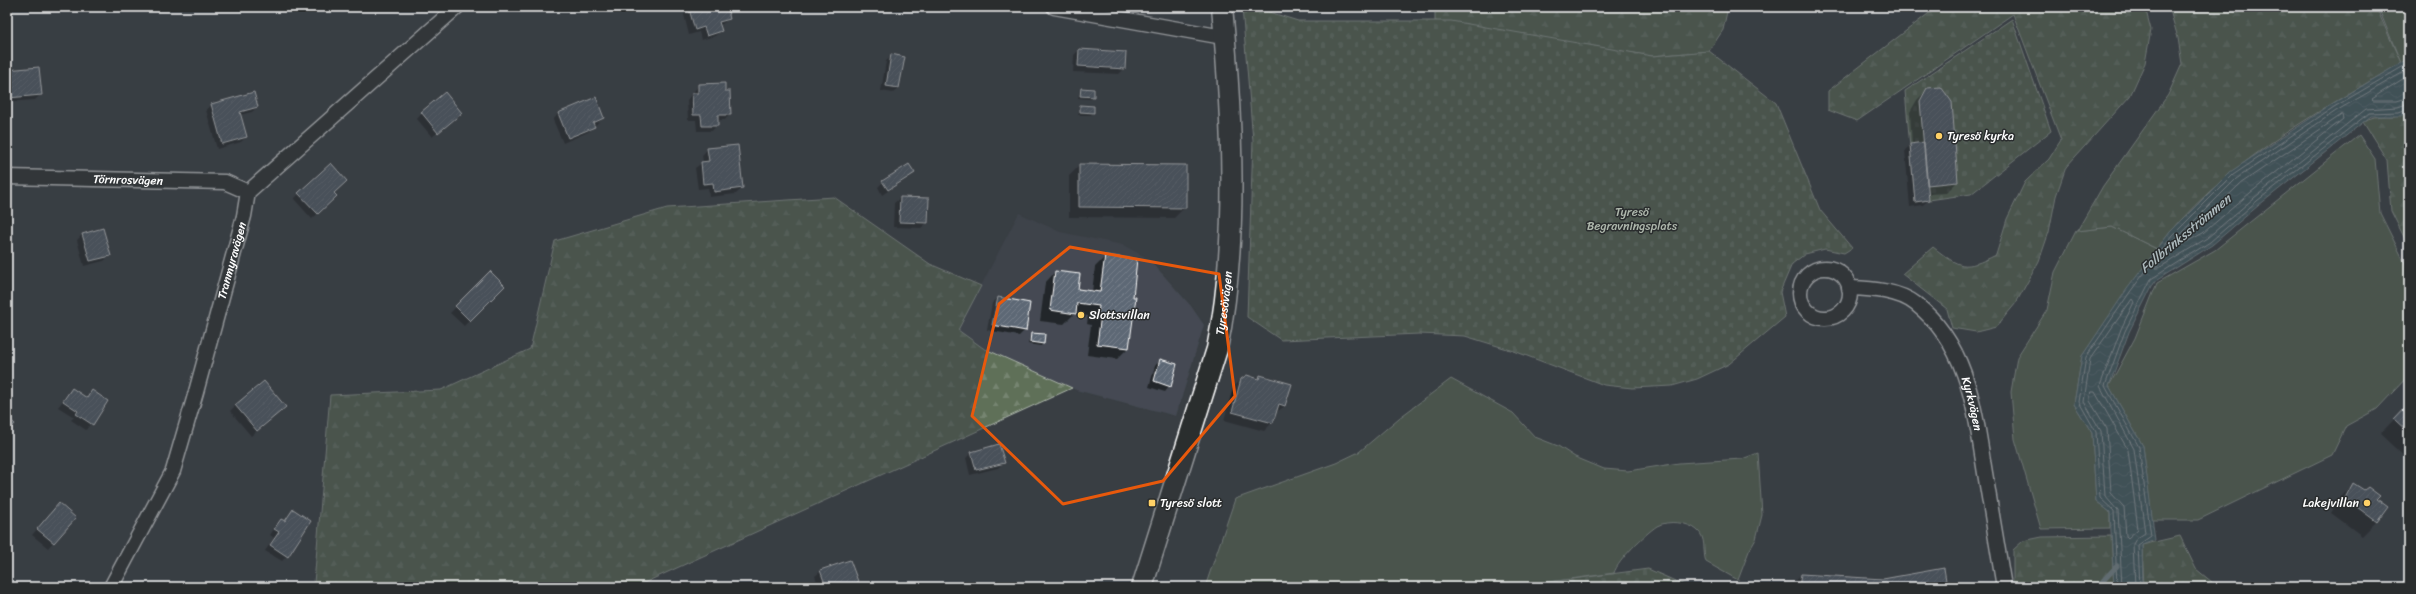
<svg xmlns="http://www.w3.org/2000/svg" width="2416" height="594" font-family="Sriracha,sans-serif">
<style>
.built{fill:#444a52}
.green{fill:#5e6f58;stroke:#aeb7ac}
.forest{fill:url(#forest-firs);stroke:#aeb7ac}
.cemetery{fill:url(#cemetery-stones);stroke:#aeb7ac}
.water{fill:url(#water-waves);stroke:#92a4a8}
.shadow{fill:#0007}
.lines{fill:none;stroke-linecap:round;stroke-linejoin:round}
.shore{stroke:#b7c2c5;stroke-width:1}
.stream{stroke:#92a4a8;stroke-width:5}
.building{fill:url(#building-hatch);stroke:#fff}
.street-casing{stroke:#fff;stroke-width:17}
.secondary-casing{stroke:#fff;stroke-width:23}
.street{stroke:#2a2d2e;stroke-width:14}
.secondary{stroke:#2a2d2e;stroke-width:20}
.marked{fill:none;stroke:#e8590c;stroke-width:3;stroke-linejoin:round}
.poi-dot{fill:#ffd166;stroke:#2a2d2e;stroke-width:1.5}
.labels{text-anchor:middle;stroke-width:3;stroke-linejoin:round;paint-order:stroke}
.poi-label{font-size:12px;fill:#fff;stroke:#2a2d2e;text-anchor:start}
.street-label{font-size:12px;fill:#fff;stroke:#2a2d2e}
.park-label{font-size:12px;fill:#aeb7ac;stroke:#2a2d2e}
.water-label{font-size:13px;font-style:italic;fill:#aebbbe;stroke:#2a2d2e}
</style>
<defs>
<pattern id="forest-firs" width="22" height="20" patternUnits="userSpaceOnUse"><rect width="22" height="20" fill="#5e6f58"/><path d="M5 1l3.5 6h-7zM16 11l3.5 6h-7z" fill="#768571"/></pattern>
<pattern id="cemetery-stones" width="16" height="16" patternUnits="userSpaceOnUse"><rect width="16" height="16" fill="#5e6f58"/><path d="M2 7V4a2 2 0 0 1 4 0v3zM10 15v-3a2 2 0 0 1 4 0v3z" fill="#768571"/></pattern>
<pattern id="water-waves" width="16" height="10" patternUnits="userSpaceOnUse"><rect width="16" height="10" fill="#4a676e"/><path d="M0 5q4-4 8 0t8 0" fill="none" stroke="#657e84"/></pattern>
<pattern id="building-hatch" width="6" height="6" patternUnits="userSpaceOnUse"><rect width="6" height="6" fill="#5d6774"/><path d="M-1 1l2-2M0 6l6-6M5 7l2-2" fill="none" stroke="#757e89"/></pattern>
</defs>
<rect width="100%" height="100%" fill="#393e43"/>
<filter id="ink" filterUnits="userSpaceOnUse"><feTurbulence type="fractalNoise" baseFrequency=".025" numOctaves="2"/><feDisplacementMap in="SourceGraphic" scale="8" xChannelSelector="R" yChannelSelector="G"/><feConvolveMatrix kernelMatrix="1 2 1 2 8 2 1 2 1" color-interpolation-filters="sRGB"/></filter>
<g filter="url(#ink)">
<path class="built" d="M1019,213l41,19 63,13 26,14 42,47 13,19 -28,91 -100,-26 -93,-42 -25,-18z"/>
<path class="green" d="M2378,7h31v51l-8,5z
M2359,135l16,24 5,54 29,58v104l-32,34 -31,17 -14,29 -134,65h-46l-9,-74 -34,-60 26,-48 22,-55 58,-33z
M2112,227l45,22 -75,107 -8,48 18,29 4,68 14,11v16l-69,1 -26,-90 -4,-47 6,-35 30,-47 8,-38 21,-41z
M1451,379l62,34 22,24 23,9 17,11 29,12 24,2 51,-8 63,-4 16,-6 4,62 -6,24 -7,12 -11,29 -32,-18c-4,-11 1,-24 -9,-32 -9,-8 -29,-10 -40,-4 -12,8 -39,34 -43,47l-101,14h-308l30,-88 101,-36 23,-11 40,-34z"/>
<path class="forest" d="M1435,7h293l-5,23 -14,21 -57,5 -217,-35z
M1937,7h208l6,23 -6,33 -15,33 -64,71 -10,29 -7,36 -10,29 -23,42 -20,24 -20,5 -24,-4 -5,-19 -45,-35 31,-27c27,21 31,24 63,8l11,-36 18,-37 24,-23 12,-19 -48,-126 -156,107 -29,-11v-19z
M2169,7h207l25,56c-87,51 -182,103 -244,186l-45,-22 -35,4 26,-45 65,-91 14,-31 -4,-26z
M2409,111v136l-18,-36 -4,-51 -24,-38c15,-11 30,-1 46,-11z
M834,197l96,67 51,22 -23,44 25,18 89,40 -437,199h-324l3,-4 16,-188 111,-5 89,-41 25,-108 112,-33z
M2111,536l3,51h-101v-37l10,-9 19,-4z
M2180,536l16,33 22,18h-74l-2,-42z"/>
<path class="cemetery" d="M1242,7h11l45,14h153l201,35 57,-5 67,52 44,107 32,38 -8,5 -19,-4 -20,5 -13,10 -12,28 5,25 -56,47 -32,15 -25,7 -40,2 -28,-3 -90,-34 -49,-15 -46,-2 -138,6 -34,-23 6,-176z
M2012,19l39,112 -80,63 -56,8 -10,-111z
M1648,569l41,18h-176z"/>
<path class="water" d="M2409,58v53l-8,5h-30l-112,89 -47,40 -58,37 -25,50 -20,54 34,60 12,94 -13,5 1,42h-29l-4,-75 -14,-11 -4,-68 -18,-29 8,-48 45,-67 43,-57 60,-60 102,-68z"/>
<path class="shadow" d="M689,7h37l3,12 -10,7 1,5 -5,5 -14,4 -2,-8 -10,3 -5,-20z
M1079,50l45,19 -5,5 -46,-2 1,-17z
M892,56l7,32 -6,5 -12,-2 5,-30z
M38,68l3,26 -6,6 -28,2v-31z
M699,85l25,7 6,22 -5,6h-8v5l-5,6h-15l-1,-11h-8l-1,-20z
M1081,89l12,7 -3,3 -12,-1z
M1928,89l29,93 -11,11 -18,1v6l-5,5 -13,2 -5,-57 7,-6 -2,-32 7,-12z
M595,99l8,19 -15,14 -25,11 -10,-23 5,-6z
M212,105l45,2 -5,5 -12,3 6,22 -5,5 -24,7 -11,-39z
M1081,106l12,7 -2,2h-13z
M422,113l34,5 -24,19 -15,-18z
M708,149l34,39 -6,6 -27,3 -1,-9 -10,1 -3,-21 8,-6 -1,-7z
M1080,165l105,42 -11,11 -105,-1v-41z
M914,173l-32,22 -4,-8 5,-5z
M333,193l-3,9 -18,17 -18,-20 5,-5z
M900,198l27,25 -6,5 -28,-1 1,-24z
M83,234l27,21 -6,6 -20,5 -7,-26z
M1106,256l25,41 4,1 -7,50 -11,11 -30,-4 4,-30 -4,-1 1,-8 -14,-2 -10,10 -24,-3 5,-38 10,-11 22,18 15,2 3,-25z
M490,273l13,13 -39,40 -14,-13z
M998,298l27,32 -6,6 -32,-6 5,-27z
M1031,334l12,9 -2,3 -13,-2z
M1160,360l10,26 -5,6 -16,-5 6,-21z
M1260,377l25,29 -10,7 -3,10 -8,8 -40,-11 9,-32 8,-9h16z
M72,389l14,9 6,-6 15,9 -21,29 -15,-10 3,-3 -16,-10z
M2409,404v57l-29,-27z
M236,405l49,2 -34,29 -21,-25z
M971,453l33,9 -6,6 -28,7 -4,-17z
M2353,485l23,14 1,22 -15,15 -31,-23 8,-14z
M54,510l21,8 -27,30 -16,-13z
M293,510l-6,46 -5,5 -17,-10 9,-13 -4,-3 6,-9 5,-6 3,2z
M821,571l37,13 -3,3h-36l-4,-11z
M1801,575l145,12h-156z"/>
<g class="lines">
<path class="shore" d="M2409,69l-73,42 -100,68 -59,59 -21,30h3l48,-30 47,-40 112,-89 32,-2 11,-4
M2409,75l-38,24 2,2h23l13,-4
M2342,115l1,4 -93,74 -47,40 -22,12v-3l59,-58z
M2091,392h4l33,58 10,79 -10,9 -2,-2 -2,-29 -13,-14 -4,-64 -17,-28z
M2117,587l-3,-76 -14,-13 -4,-66 -17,-30 7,-45 44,-65 43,-57 60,-60 101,-68 75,-44
M2122,587l-4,-76 -13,-15 -4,-65 -17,-29 6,-43 42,-60 2,3 -13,27 -21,57 34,63 11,84 -9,6 -3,5 2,43
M2140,587l-2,-42 13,-9 -12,-89 -34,-61 20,-55 26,-52 59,-37 47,-41 112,-88 30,-1 10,-4"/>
<path class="stream" d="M2097,587l20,-21"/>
</g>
<path class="building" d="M694,7h33l3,12 -11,3 3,9 -15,5 -3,-9 -9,3 -6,-21z
M1079,49l47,3 -1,17 -47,-3z
M891,54l14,3 -6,31 -13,-2z
M39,67l3,28 -34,3 -1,-28z
M725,83v8h5l1,24h-13v11h-16l-1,-11h-8l-1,-22h6v-9z
M1941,87l11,15 6,80 -31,3 -7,-84 7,-13z
M1081,88l13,1v8l-14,-1z
M254,92l4,15 -18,5 7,25 -25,7 -11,-40z
M445,92l17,21 -24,20 -17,-21z
M596,97l8,21 -11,5 2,4 -27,11 -10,-25z
M1080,105l14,1v7l-14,-1z
M1924,142l5,58 -14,2 -5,-58z
M738,145l5,43 -29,4 -1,-9 -10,1 -2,-22 8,-1 -2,-13z
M331,163l16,18 -13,12 3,3 -19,18 -20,-21z
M909,164l6,9 -27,17 -6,-9z
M1079,164l107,1v43l-107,-1z
M900,197l29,1 -1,25 -29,-1z
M103,228l8,28 -21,5 -8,-27z
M1105,255l32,4 -4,38h3l-7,51 -32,-4 4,-29 -3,-1 1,-8 -22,-3 -1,11 -26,-4 5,-39 25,3 -2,15 22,3z
M490,271l15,15 -35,35 -15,-15z
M998,297l32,6 -4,28 -34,-6z
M1031,333l14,1 -1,10 -14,-2z
M1160,359l17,5 -6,23 -17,-6z
M1247,375l12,4 1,-4 32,9 -7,22 -6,-2 -6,19 -41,-11 9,-33z
M264,381l22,26 -29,24 -22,-26z
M72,388l15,10 5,-8 16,11 -15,24 -17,-11 2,-3 -15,-10z
M2409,403v30l-15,-14z
M7,417l8,7 -8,9z
M999,444l6,19 -29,7 -5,-18z
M2353,483l11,7 4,-3 12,9 -3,3 11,8 -11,15 -32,-24z
M59,503l17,15 -22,25 -17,-14z
M293,509l18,12 -23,36 -18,-12 9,-13 -5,-3 7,-10 4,2z
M850,560l9,24 -8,3h-25l-6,-17z
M1944,568l3,19h-148l2,-13 82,5z"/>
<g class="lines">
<defs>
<g id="street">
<path d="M1054,7l169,30"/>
<path id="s1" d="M7,177l218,5 23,10"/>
<circle cx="1825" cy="293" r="25"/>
<path id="s2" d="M1849,288c22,1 49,2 67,16 53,42 59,108 69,169 6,38 13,76 19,114"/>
<path id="s3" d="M111,587l62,-116 23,-79 48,-176 4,-24 209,-185"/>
</g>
<g id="secondary">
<path id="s4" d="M1142,587l75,-238c22,-107 15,-233 5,-342"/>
</g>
</defs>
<use href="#street" class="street-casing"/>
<use href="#secondary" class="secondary-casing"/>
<use href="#street" class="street"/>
<use href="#secondary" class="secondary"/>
</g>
</g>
<path d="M0 0H2416V594H0ZM1070,247l149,27 16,122 -72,85 -100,23 -91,-88 27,-112z" fill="#393e43" fill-opacity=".55" fill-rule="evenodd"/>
<path class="marked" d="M1070,247l149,27 16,122 -72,85 -100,23 -91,-88 27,-112z"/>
<g class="poi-dot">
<circle cx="1939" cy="136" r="4"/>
<circle cx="1081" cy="315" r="4"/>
<rect x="1148" y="499" width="8" height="8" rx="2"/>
<circle cx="2367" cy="503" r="4"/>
</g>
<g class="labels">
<g class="poi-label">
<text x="1947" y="140">Tyresö kyrka</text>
<text x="1089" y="319">Slottsvillan</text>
<text x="1160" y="507">Tyresö slott</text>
<text x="2359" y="507" text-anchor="end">Lakejvillan</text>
</g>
<g class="street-label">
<text dy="4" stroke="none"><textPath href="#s1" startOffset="121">Törnrosvägen</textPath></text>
<text dy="4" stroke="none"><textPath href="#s3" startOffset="350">Tranmyravägen</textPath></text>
<text dy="4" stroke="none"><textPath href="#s4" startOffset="296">Tyresövägen</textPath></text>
<text dy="4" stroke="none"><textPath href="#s2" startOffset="187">Kyrkvägen</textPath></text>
</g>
<g class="park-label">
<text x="1632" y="216">Tyresö<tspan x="1632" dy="14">Begravningsplats</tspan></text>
</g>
<g class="water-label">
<text transform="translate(2185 233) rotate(-40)" y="5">Follbrinksströmmen</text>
</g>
</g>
<rect width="2416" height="594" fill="none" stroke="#2a2d2e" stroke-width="24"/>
<rect x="12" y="12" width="2392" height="570" fill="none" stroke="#fff" stroke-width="1.5" filter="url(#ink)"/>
</svg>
